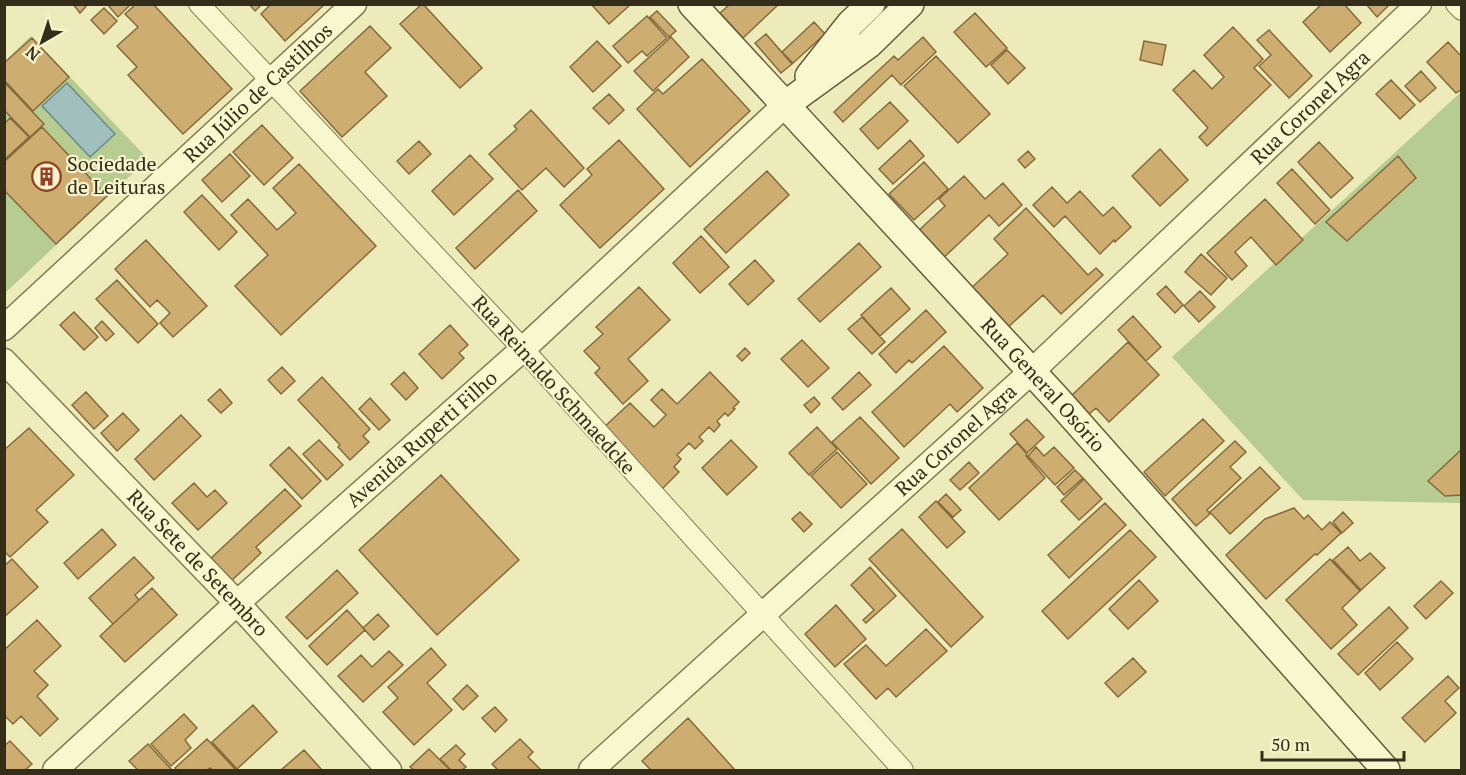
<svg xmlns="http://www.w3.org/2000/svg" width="1466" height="775" font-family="'PT Serif',serif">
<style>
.green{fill:#b6cc90}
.water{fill:#a0bfbd;stroke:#678c8c;stroke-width:1.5}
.building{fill:#cdae70;stroke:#856a3b;stroke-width:1.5}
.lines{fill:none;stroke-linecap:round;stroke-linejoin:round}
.minor-casing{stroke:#857b55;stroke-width:22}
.tertiary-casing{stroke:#857b55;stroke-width:27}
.secondary-casing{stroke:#675b39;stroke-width:30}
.minor{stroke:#f9f7ce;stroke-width:20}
.tertiary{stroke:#f9f7ce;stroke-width:24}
.secondary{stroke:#f9f7ce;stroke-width:27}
.labels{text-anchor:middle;stroke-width:4.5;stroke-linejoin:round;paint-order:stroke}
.street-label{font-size:20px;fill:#342d1a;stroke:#f6f4cb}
.poi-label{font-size:20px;fill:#342d1a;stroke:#f6f4cb;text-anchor:start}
</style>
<rect width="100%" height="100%" fill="#eeebbb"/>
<path class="green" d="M31,36l117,123 -144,135 1,-233z
M1461,92v411l-158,-3 -131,-143z"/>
<path class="water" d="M67,83l48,51 -25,23 -48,-51z"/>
<path class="building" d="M73,4h15l-8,9z
M107,4h24l-13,13z
M136,4h17l79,85 -49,45 -55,-59 9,-8 -20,-21 21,-19 -13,-13z
M249,4h13l-7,7z
M271,4h54l-40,37 -24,-27z
M422,4h1l59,64 -22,20 -60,-64z
M591,4h40l-22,20z
M730,4h49l-36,34 -23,-25z
M1344,4l17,19 -31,29 -27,-30 19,-18z
M1366,4h24l-13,13z
M104,8l13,13 -13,13 -13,-14z
M657,11l19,20 -7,6 -19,-20z
M975,13l32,35 -21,19 -32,-35z
M647,16l20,22 -20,18 -5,-5 -14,12 -15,-17z
M814,22l11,12 -32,29 -11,-11z
M370,26l21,22 -26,24 22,24 -45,41 -42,-46z
M1233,27l30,32 -9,9 17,17 -64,61 -8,-9 9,-9 -35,-38 21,-20 18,19 12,-12 -20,-22z
M1269,30l43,46 -23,22 -30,-32 12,-11 -14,-15z
M766,34l26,30 -11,9 -26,-30z
M671,37l18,20 -36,34 -19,-20z
M923,37l13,15 -35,33 -9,-10 -49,47 -9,-10 60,-56 4,4z
M32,38l37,39 -36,34 -29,-31v-17z
M597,41l24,25 -28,26 -23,-25z
M1144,41l22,4 -4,20 -22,-5z
M1448,42l14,15v32l-6,4 -29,-31z
M1007,50l18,18 -17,16 -17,-19z
M936,56l54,58 -32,29 -54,-57z
M702,59l48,52 -60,56 -53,-58 21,-20 5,5z
M1421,71l15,17 -16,14 -15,-16z
M1391,80l24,25 -15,14 -24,-25z
M6,84l38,40 -14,13 -26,-27v-24z
M609,94l15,16 -15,14 -16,-16z
M890,102l18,19 -30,28 -18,-20z
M531,110l53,58 -20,19 -18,-19 -24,22 -33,-36 28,-25 -3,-3z
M10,118l19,19 -25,23v-36z
M262,125l31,33 -29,27 -31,-33z
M42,127l65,69 -51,48 -52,-54v-28z
M619,140l45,49 -64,59 -40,-43 32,-30 -5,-6z
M910,140l14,16 -31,28 -14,-15z
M419,141l12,13 -22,20 -12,-13z
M1319,142l34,36 -22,20 -33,-36z
M1160,149l28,31 -28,26 -28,-30z
M1028,151l7,8 -10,9 -7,-8z
M230,154l20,22 -28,26 -20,-22z
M470,155l23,24 -39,36 -22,-24z
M1398,156l18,22 -69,63 -21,-19z
M924,162l24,27 -34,31 -25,-26z
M299,164l77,82 -95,89 -46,-49 33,-31 -37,-40 17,-16 29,31 19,-17 -23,-25z
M1292,169l38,41 -15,14 -38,-41z
M767,171l22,24 -63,58 -22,-24z
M964,176l21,23 18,-16 19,22 -23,21 -10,-11 -49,46 -25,-27 30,-28 -6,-7z
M1052,187l15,16 13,-12 23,25 10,-9 18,20 -16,15 -1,-2 -14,14 -35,-38 -11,11 -21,-22z
M518,190l19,21 -62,58 -19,-21z
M202,195l35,37 -18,18 -35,-38z
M1265,199l38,41 -27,25 -25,-28 -16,15 12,14 -15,14 -25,-27z
M1026,208l62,67 8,-7 7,7 -42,39 -18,-19 -38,35 -37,-39 40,-37 -14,-15z
M701,236l28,31 -29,26 -27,-30z
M146,240l61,66 -34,31 -13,-14 10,-10 -13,-13 -7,7 -35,-38z
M859,243l22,24 -61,55 -22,-23z
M1201,254l26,24 -16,17 -26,-23z
M755,260l19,21 -26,24 -19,-21z
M117,280l41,44 -20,19 -42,-44z
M1166,286l17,19 -8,8 -18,-19z
M639,287l31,33 -42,39 20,22 -25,23 -28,-31 5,-5 -16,-17 19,-17 -7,-7z
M891,288l19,21 -30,27 -19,-21z
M1200,291l15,16 -16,15 -15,-16z
M926,310l20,22 -34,31 -3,-3 -13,13 -17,-19z
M74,312l24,25 -14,13 -24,-25z
M1133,316l28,31 -15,14 -28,-31z
M862,317l23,25 -13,12 -24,-25z
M102,321l12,13 -8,7 -11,-13z
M450,325l18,20 -9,8 5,5 -22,21 -23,-25z
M802,340l27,28 -21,19 -27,-28z
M1128,342l31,33 -50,47 -13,-14 -8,7 -17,-19z
M944,346l39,42 -26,24 -7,-8 -46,43 -32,-35z
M745,348l5,5 -8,8 -5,-5z
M282,367l13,14 -14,13 -13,-14z
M404,372l14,16 -12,12 -15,-16z
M710,372l29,30 -6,6 2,1 -7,7 -3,-3 -8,8 3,4 -6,7 -5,-5 -10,10 4,4 -8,8 -6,-6 -12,12 4,4 -7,8 5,5 -19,19 -59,-61 29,-27 24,24 12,-12 -15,-15 11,-11 15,15z
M859,372l12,13 -28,25 -11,-12z
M322,377l48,52 -7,7 6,6 -19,18 -12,-13 2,-2 -42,-45z
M220,389l12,14 -11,10 -13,-13z
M86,392l22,24 -14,13 -22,-24z
M814,397l6,7 -9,9 -7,-8z
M370,398l20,22 -11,10 -20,-21z
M123,413l16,17 -22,21 -16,-18z
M181,415l20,21 -47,44 -19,-21z
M860,417l39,41 -28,26 -39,-42z
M1027,419l17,18 -17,16 -17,-19z
M1203,419l21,22 -59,55 -21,-24z
M817,427l20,22 -28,26 -20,-22z
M29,428l45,47 -38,35 12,12 -38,35 -6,-6v-101z
M319,440l24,25 -16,15 -24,-26z
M731,440l26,27 -30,28 -25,-27z
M1235,441l11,11 -16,15 11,11 -34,32 3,4 -14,12 -24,-27z
M1017,443l10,11 -1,2 19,22 -46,42 -30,-32z
M289,447l32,34 -19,18 -32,-34z
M1036,447l8,9 10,-9 20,21 -19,17 -27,-29z
M1462,449v46l-17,1 -17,-15z
M837,452l30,32 -26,24 -30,-32z
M969,462l10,11 -19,17 -10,-10z
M1260,467l20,21 -50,46 -20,-22z
M1075,470l8,8 -19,17 -7,-8z
M441,475l78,85 -82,75 -78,-85z
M1084,479l18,20 -23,21 -18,-19z
M194,483l13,14 8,-7 12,13 -29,27 -26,-27z
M285,489l16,17 -45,41 5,6 -32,30 -20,-23z
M946,494l15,16 -8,7 -15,-15z
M936,501l29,31 -18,16 -28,-31z
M1105,503l21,22 -57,53 -21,-23z
M1294,508l10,11 4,-4 14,15 8,-8 11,11 -24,22 -2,-1 -49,45 -40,-44 39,-36z
M800,512l12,12 -8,8 -12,-13z
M1343,512l10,11 -11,10 -9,-11z
M102,529l14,16 -38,34 -14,-16z
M902,529l81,88 -32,30 -82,-88z
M1130,530l26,27 -88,82 -26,-28z
M1348,547l12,14 10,-8 15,15 -24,22 -28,-30z
M134,557l20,21 -19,17 4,5 -26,24 -24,-26z
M12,559l26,28 -34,30v-51z
M1330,559l30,32 -18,17 15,17 -26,24 -45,-49z
M870,567l26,29 -30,27 -3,-3 11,-10 -23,-25z
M337,570l21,23 -51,46 -21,-22z
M1139,580l19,21 -30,28 -19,-20z
M1441,581l12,12 -27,26 -12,-13z
M152,588l25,27 -52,47 -25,-26z
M836,605l30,34 -31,28 -30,-33z
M1389,607l19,21 -50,47 -20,-21z
M347,610l18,20 -38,35 -18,-19z
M378,614l11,12 -15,14 -11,-12z
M37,620l24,26 -27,25 14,14 -11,11 21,23 -18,17 -19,-20 -8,8 -9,-9v-65z
M926,629l21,22 -51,46 -8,-9 -12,11 -32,-35 22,-19 20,21z
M1397,642l16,17 -33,31 -15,-17z
M431,648l15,17 -19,18 25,27 -38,35 -31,-33 15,-14 -10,-11z
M389,651l14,14 -40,37 -25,-26 23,-21 11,12z
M1133,658l13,14 -28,25 -13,-14z
M1448,676l11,12 -14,13 11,12 -31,29 -23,-24z
M467,685l11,11 -15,14 -10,-11z
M253,705l24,27 -40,37 -25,-27z
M495,707l12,13 -12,12 -13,-14z
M184,714l13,14 -12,12 6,8 -20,18 -20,-22z
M688,718l47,52h-84l-9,-9z
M207,739l28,30 -1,1h-21l-3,-2 -3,2h-30l-2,-2z
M520,739l13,13 -5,5 13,13h-43l-6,-6z
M10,741l22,23 -7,6h-21v-24z
M148,744l24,26h-34l-9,-9z
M456,745l9,9 -6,6 7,7 -4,3h-11l-11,-11z
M429,749l21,21h-36l-4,-3z
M304,750l18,20h-41z"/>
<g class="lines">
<defs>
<path id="minor" d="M199,4l324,345 380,421
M1456,4l6,6"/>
<g id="tertiary">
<path id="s1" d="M4,328l350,-324"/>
<path id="s2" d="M4,361l233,242 152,167"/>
<path id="s3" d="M55,770l182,-167 286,-254 262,-244"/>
<path id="s4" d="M591,770l440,-398 388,-368"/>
</g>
<g id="secondary">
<path id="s5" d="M692,4l365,395 329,371"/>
<path d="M809,76l41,-52 21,-20"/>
<path d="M785,105l84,-61 41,-40"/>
</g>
</defs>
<use href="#minor" class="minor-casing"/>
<use href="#tertiary" class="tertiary-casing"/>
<use href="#secondary" class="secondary-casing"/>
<use href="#minor" class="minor"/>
<use href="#tertiary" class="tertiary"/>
<use href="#secondary" class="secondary"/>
</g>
<defs>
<symbol id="building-ring" viewBox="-11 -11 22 22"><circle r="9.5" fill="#f6f4cb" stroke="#953f24" stroke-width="1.5"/><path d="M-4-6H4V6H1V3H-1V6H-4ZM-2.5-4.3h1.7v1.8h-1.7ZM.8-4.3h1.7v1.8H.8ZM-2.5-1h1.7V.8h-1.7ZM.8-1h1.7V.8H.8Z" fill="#953f24"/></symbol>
</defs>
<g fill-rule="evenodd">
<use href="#building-ring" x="30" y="160" width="33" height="33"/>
</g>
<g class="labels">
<g class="street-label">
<text dy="7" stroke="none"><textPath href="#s1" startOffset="346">Rua Júlio de Castilhos</textPath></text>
<text dy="7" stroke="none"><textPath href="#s4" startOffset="978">Rua Coronel Agra</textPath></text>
<text transform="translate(554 385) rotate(48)" y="7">Rua Reinaldo Schmaedcke</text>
<text dy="7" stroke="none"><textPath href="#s5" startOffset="518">Rua General Osório</textPath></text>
<text dy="7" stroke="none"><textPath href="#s3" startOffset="494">Avenida Ruperti Filho</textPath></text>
<text dy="7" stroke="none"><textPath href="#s4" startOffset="492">Rua Coronel Agra</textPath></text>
<text dy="7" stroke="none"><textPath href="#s2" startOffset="280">Rua Sete de Setembro</textPath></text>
</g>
<g class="poi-label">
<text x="67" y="171">Sociedade<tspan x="67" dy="23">de Leituras</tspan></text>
</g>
</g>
<rect width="1466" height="775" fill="none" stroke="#342d1a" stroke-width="12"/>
<g transform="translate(42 42) rotate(219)" stroke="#f6f4cb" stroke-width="4.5" paint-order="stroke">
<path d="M0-4.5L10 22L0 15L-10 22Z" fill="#342d1a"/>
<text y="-9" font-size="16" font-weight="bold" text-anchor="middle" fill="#342d1a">N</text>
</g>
<path d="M1262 751v9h142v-9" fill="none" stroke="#342d1a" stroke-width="3"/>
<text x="1271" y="751" font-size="18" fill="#342d1a" stroke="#f6f4cb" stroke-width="4.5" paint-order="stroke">50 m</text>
</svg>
